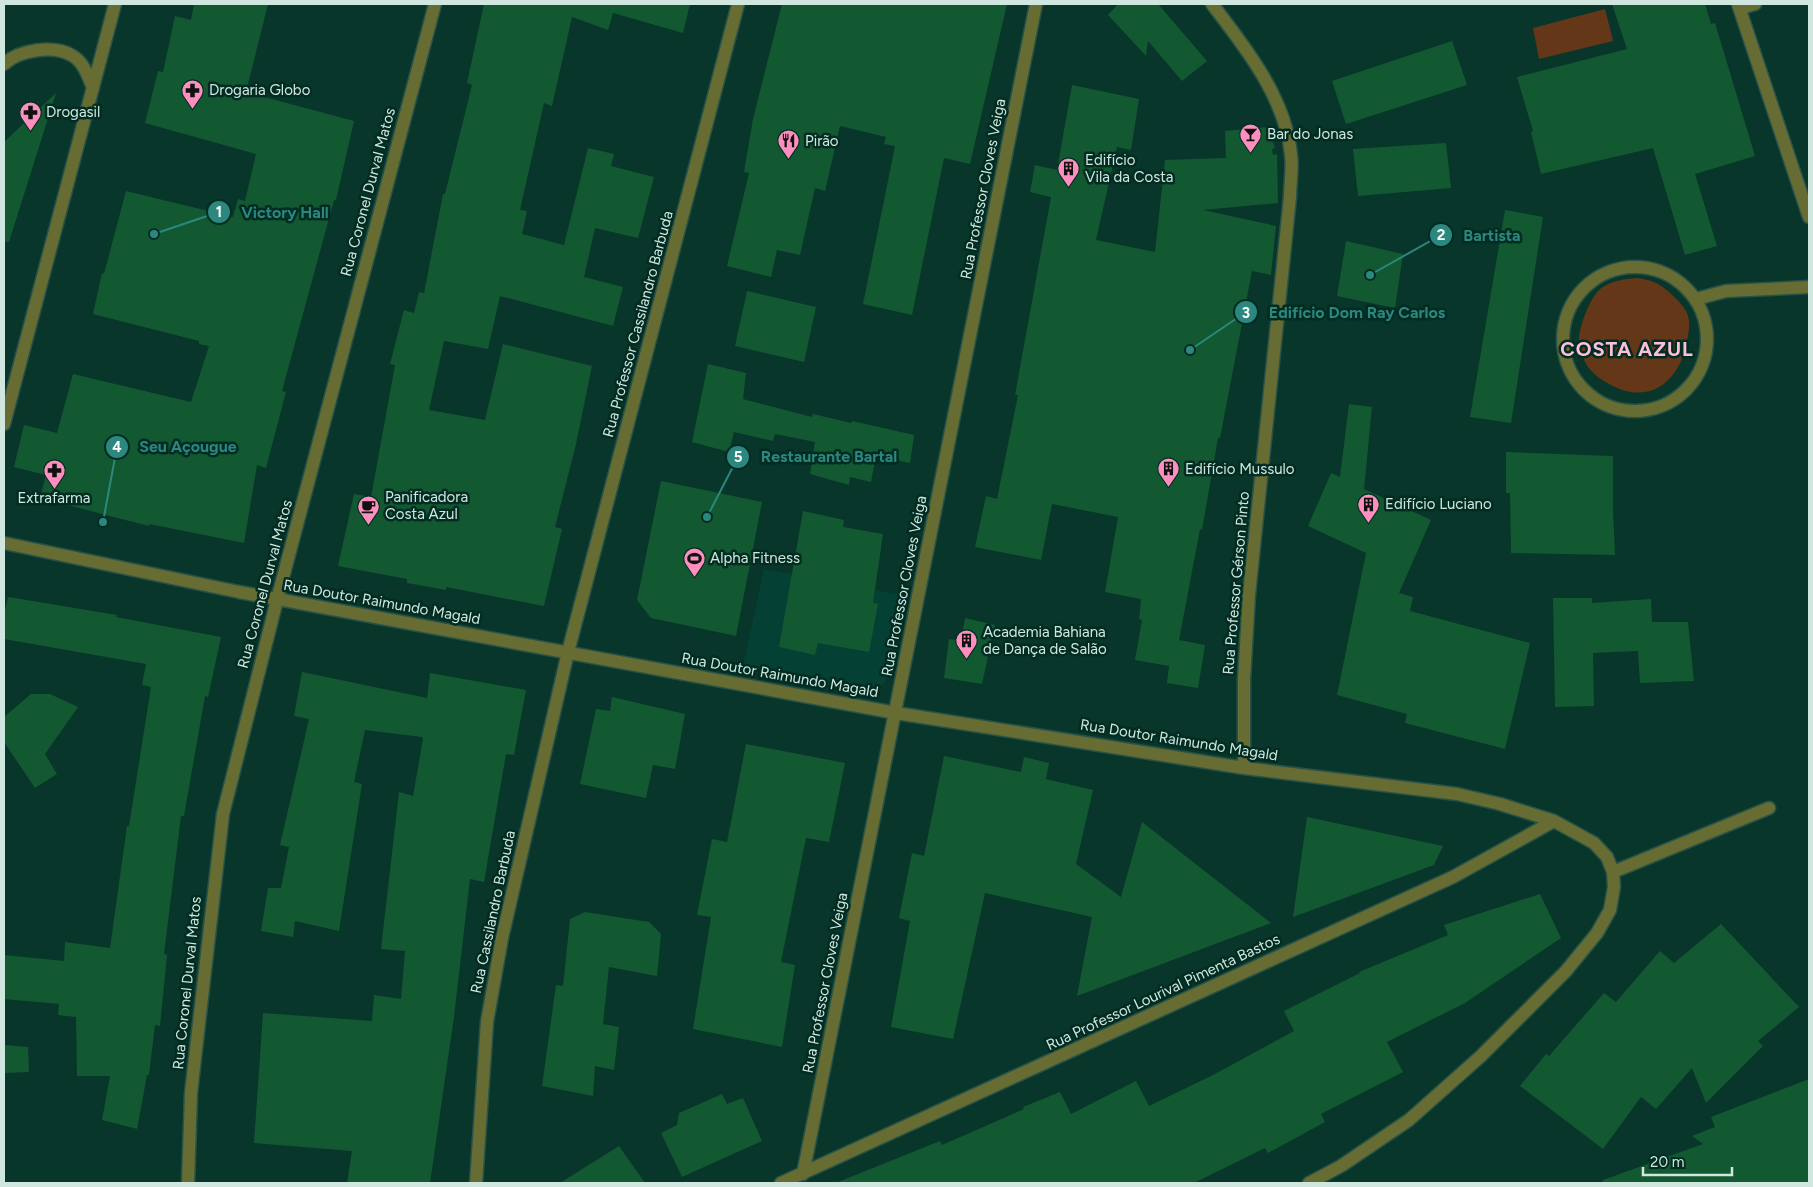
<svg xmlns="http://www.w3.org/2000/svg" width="1813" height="1187" font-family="Figtree,sans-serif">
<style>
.built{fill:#044034}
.green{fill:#633718}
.building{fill:#125931}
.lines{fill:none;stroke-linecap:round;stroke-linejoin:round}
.minor-casing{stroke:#285248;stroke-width:15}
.tertiary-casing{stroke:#285248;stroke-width:15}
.minor{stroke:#666c32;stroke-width:12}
.tertiary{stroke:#666c32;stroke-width:12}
.labels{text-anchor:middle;stroke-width:5;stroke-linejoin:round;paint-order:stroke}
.poi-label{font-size:15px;fill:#d0e7df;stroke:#002c22;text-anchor:start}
.street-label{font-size:15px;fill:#d0e7df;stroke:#002c22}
.district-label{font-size:20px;font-weight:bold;letter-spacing:1px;fill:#ffbfd8;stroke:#002c22}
.leader{fill:none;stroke:#2c877f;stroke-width:2}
.callout-dot{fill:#2c877f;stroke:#002c22;stroke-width:2}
.mark-label{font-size:15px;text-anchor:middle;font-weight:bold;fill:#fff}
.callout-label{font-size:16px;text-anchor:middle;font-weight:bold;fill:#2c877f;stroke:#002c22;stroke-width:5;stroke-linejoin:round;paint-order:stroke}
</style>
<rect width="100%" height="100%" fill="#08362b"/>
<path class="built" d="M764,569l142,27 -21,87 -15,11 -127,-28z"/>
<path class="green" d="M1605,9l8,32 -74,18 -6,-31z
M1637,278c6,1 13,2 19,5 9,4 25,19 30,28 5,9 3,21 1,30 -7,40 -37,65 -76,44 -10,-5 -21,-13 -26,-23 -2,-5 -6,-16 -6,-22 0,-13 10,-39 19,-49 10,-10 25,-12 39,-13z"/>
<path class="building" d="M194,4h74l-22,88 108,29 -18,79h-2l-52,191 4,1 -20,76 -9,-3 -13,78 -95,-19v2l-109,-28 6,-23 -32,-8 10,-42 33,8 16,-59 118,28 18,-56 -10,-2v-3l-106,-27 9,-41 2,1 22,-83 107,26 5,-18 7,2 11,-47 -111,-31 13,-52 5,1 12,-56 16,4z
M484,4h206l-7,29 -70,-20 -5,17 -36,-13 -20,89 -8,-3 -24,107 7,1 -5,23 42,11 24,-97 26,6 -3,12 43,11 -16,61 -43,-10 -11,49 39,10 -10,39 -113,-30 -12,53 -44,-8 -15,69 56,10 18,-76 89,22 -16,78 -21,83 7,2 -18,77 -98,-19v3l-39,-7v-4l-69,-13 16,-72 17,3 24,-132 -5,-1 14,-54 10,3 5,-21 5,1 19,-99h2l27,-109 -5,-2z
M782,4h225l-37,160 -26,-6 -32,157 -49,-11 32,-158 -11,-2 2,-7 -46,-11 -15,65 -10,-3 -15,67 -23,-5 -6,27 -44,-11 22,-93 -5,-1 9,-53z
M1118,4h40l49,57 -25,20 -34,-40 -2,15 -38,-41z
M1612,4h93l6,20 4,-1 40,133 -60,18 22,72 -32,9 -32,-107 -112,26 -10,-42 2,-1 -16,-54 110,-28z
M1452,41l15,44 -121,39 -14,-43z
M1072,85l67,14 -8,51 -14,-3 -21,93 59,12 10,-92 61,-2 -1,-27 43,-4 7,21 -3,1 1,6 4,-1 1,49 -75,7 73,16 -5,49 -19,-4 -32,167h-2l-16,92 -2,-1 -21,111 26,5 -7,43 -31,-5 2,-17 -34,-6 7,-40 -3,-1 2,-20 -36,-7 13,-75 -66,-13 -11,56 -66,-13 11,-51 11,3 21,-104h-3l36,-198 -21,-5 5,-27 22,5z
M56,93l-47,149 -5,-1v-99z
M1446,143l5,45 -93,8 -5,-47z
M1505,210l38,7 -32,206 -41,-6z
M1346,241l57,13 -8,54 -58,-12z
M747,291l69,16 -12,55 -69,-16z
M708,364l38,9 -3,26 69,18 1,-3 38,9 1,-2 62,14 -4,28 -34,-7 -5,26 -21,-5 -1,8 -39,-11 5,-32 -40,-8 -2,7 -39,-9 -5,20 -37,-10z
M1349,404l23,3 -8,82 67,31 -32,73 14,4 -3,14 120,32 -25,106 -100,-26 2,-9 -70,-19 29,-142 -58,-27 23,-53 9,4z
M1506,452l107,4v55l2,44 -104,-2 -1,-60h-4z
M661,481l101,21 -26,134 -85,-18 -14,-18z
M803,511l41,9 -1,7 40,7 -10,69 5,1 -9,48 -51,-9 -3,12 -36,-8z
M8,597l109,18 -1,2 105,20 -13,60 -3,-1 -21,120h-3l-17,138 3,1 -7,71 -5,-1 -6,50h-2l-10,54 -35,-9 8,-44h-33l-1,-59 -18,-2 1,-11 -55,-5v-44l60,6 1,-19 45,6 17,-122h2l22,-139 -9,-2 4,-21 -142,-25v-24z
M1553,598h39v5l59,-4 1,23h36l6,59 -54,2 -2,-32 -45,2 1,53 -39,1z
M965,618l30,7 -13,59 -38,-6 5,-39 12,2z
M302,672l125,26 3,-25 96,17 -12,65 -8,-1 -22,128 -14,-3 -16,138 -24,166h-83l5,-32 -98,-8 9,-130 109,8 2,-26 27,4 4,-48 -24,-2 18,-157 14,4 10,-57 -1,-2 -57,-7 -11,52 8,2 -23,147 -44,-10 -2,16 -32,-6 7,-43h13l8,-41 -9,-2 29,-126 -15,-3z
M31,694h19l28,13 -33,47 12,20 -22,14 -31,-46v-25z
M612,697l73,17 -10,55 -22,-4 -7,33 -66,-14 16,-75 14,2z
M746,744l99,19 -16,79 -23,-4 -25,124 14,3 -13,82 -89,-18 18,-112 -14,-2 15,-76 15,3z
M944,756l77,16 3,-15 25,6 -3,16 47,11 -17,74 45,33 21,-75 129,101 -194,73 15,-79 -107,-24 -32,146 -62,-12 19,-106 -11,-3 13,-65 12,3z
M1307,817l136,29 -9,19 -141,52z
M1540,894l21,44 -96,65 -78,39 16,30 -82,42 4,8 -57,31 -3,-5 -71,35h-355l-1,-1 102,-41 2,4 82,-36 -1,-2 37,-15 11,22 65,-33 13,25 64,-31 81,-44 -10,-20 76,-38 -1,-1 89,-37 -4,-10z
M585,912l64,10 12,12 -4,42 -48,-9 -6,57 16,3 -5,43 -19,-4 -2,30 -51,-10 14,-101 7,1 7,-67z
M1721,924l78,83 -41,34 5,5 -57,57 -14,-35 -36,41 -15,-12 -38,52 -83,-63 26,-32 3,2 55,-63 12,9 44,-51 14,12z
M4,1045l24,2 1,25 -25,1z
M1809,1079v104h-206v-3l100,-36 -11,-8 23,-9 -4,-10z
M722,1094l5,10 16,-6 19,43 -80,36 -21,-44 16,-8 2,-12z
M619,1146l26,37h-85z"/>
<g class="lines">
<defs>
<path id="minor" d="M1212,4c33,43 74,94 79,151 2,13 -1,28 -1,42l-41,398 -5,84v89
M1738,4l71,213
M1741,8l14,-4
M1563 339a72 72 0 1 1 144 0a72 72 0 1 1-144 0Z
M1696,299l30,-8 83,-4
M4,543l235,49 657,121 348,55 213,26 43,10 54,17 40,22 13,14 6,15 1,15 -4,23 -13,23 -31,38 -85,85 -72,64 -68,46 -32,17
M1613,872l156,-64
M803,1174l233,-1170
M188,1183l3,-90 32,-279 54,-214 158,-596
M476,1183l11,-161 15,-84 66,-286 170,-648
M781,1183l672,-306 101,-56"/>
<path id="tertiary" d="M4,64c15,-14 50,-20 69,-8 11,7 15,20 20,32
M4,424l111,-420"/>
</defs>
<use href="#minor" class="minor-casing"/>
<use href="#tertiary" class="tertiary-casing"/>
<use href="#minor" class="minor"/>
<use href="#tertiary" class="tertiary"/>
</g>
<defs>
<symbol id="pharmacy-pin" viewBox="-11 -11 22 30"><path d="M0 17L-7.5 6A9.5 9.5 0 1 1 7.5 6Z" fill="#fd8ebe" stroke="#002c22"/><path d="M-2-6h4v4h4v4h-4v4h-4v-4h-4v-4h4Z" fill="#111"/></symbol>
<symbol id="bar-pin" viewBox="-11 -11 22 30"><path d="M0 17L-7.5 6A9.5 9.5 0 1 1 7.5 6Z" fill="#fd8ebe" stroke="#002c22"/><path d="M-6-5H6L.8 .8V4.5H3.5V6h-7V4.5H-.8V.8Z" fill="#111"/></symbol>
<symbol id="restaurant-pin" viewBox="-11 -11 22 30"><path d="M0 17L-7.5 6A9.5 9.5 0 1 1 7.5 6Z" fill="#fd8ebe" stroke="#002c22"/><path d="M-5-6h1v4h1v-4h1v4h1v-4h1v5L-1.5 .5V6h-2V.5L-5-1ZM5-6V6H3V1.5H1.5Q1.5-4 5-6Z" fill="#111"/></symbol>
<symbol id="building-pin" viewBox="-11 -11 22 30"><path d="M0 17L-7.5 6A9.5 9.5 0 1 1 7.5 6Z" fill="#fd8ebe" stroke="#002c22"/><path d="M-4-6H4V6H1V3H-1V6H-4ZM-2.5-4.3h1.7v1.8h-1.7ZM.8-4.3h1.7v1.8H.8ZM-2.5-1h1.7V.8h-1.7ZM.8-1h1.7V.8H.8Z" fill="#111"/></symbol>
<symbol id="cafe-pin" viewBox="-11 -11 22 30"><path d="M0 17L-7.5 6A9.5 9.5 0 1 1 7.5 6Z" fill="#fd8ebe" stroke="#002c22"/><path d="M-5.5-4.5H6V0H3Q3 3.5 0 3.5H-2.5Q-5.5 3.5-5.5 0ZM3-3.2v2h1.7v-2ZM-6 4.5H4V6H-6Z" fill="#111"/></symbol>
<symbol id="stadium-pin" viewBox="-11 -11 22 30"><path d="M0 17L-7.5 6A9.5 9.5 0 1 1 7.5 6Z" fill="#fd8ebe" stroke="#002c22"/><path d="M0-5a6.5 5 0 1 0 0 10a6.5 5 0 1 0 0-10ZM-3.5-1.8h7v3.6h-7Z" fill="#111"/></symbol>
</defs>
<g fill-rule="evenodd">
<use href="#pharmacy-pin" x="180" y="78" width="25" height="34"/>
<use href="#pharmacy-pin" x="18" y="100" width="25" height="34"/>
<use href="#bar-pin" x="1238" y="122" width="25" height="34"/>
<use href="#restaurant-pin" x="776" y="128" width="25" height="34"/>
<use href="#building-pin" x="1056" y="156" width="25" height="34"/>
<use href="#building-pin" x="1156" y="456" width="25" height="34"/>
<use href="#pharmacy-pin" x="42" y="458" width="25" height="34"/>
<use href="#building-pin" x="1356" y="492" width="25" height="34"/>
<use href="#cafe-pin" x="356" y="494" width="25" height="34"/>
<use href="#stadium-pin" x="682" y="546" width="25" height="34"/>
<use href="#building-pin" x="954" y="628" width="25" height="34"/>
</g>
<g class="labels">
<g class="poi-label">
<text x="209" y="95">Drogaria Globo</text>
<text x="46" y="117">Drogasil</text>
<text x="1267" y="139">Bar do Jonas</text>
<text x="805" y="146">Pirão</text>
<text x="1085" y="165">Edifício<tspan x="1085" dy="17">Vila da Costa</tspan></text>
<text x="1185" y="474">Edifício Mussulo</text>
<text x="385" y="502">Panificadora<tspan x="385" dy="17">Costa Azul</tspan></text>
<text x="54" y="503" text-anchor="middle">Extrafarma</text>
<text x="1385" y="509">Edifício Luciano</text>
<text x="710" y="563">Alpha Fitness</text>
<text x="983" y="637">Academia Bahiana<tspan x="983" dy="17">de Dança de Salão</tspan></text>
</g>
<g class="street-label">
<text transform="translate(983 189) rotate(-79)" y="5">Rua Professor Cloves Veiga</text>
<text transform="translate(368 192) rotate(-75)" y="5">Rua Coronel Durval Matos</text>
<text transform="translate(638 324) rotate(-75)" y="5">Rua Professor Cassilandro Barbuda</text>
<text transform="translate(1236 583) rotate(-85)" y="5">Rua Professor Gérson Pinto</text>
<text transform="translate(265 584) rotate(-75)" y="5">Rua Coronel Durval Matos</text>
<text transform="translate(904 586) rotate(-79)" y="5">Rua Professor Cloves Veiga</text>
<text transform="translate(382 602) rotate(10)" y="5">Rua Doutor Raimundo Magald</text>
<text transform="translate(780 675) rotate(10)" y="5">Rua Doutor Raimundo Magald</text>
<text transform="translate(1179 740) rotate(9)" y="5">Rua Doutor Raimundo Magald</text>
<text transform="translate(493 912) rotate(-78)" y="5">Rua Cassilandro Barbuda</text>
<text transform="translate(187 983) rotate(-84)" y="5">Rua Coronel Durval Matos</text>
<text transform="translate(825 983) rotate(-79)" y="5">Rua Professor Cloves Veiga</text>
<text transform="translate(1163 992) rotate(-25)" y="5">Rua Professor Lourival Pimenta Bastos</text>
</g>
<g class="district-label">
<text x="1627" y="356">COSTA AZUL</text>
</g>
</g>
<path class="leader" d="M154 234L219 212M1370 275L1441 235M1190 350L1246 312M103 522L117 447M707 517L738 457"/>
<g class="callout-dot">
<circle cx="154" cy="234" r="5"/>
<circle cx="1370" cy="275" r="5"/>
<circle cx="1190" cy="350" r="5"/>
<circle cx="103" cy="522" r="5"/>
<circle cx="707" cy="517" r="5"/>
<circle cx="219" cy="212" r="12"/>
<circle cx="1441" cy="235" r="12"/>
<circle cx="1246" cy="312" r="12"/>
<circle cx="117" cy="447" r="12"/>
<circle cx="738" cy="457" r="12"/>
</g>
<g class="mark-label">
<text x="219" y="217">1</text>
<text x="1441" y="240">2</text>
<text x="1246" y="318">3</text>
<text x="117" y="452">4</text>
<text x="738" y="462">5</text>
</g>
<g class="callout-label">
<text x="285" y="218">Victory Hall</text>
<text x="1492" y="241">Bartista</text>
<text x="1357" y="318">Edifício Dom Ray Carlos</text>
<text x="188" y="452">Seu Açougue</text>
<text x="829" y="462">Restaurante Bartal</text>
</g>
<rect width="1813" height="1187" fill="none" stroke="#d0e7df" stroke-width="10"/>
<path d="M1643 1167v8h89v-8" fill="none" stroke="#d0e7df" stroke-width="2.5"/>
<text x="1650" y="1167" font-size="15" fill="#d0e7df" stroke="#002c22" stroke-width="4" paint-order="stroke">20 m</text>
</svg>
